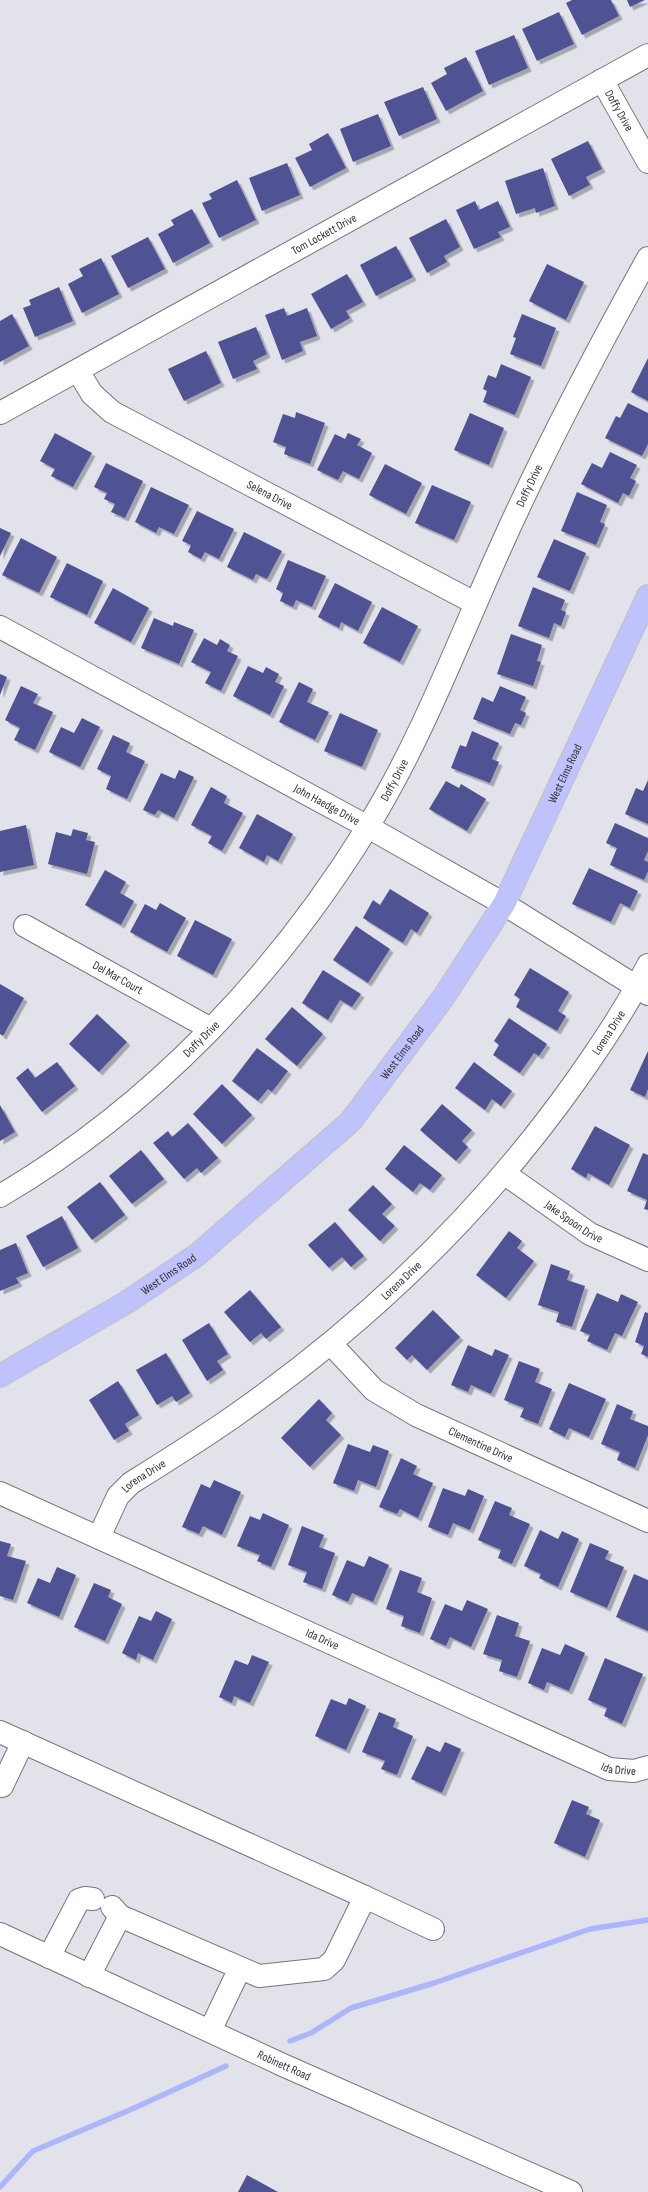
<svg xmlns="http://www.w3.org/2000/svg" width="648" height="2192" font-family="'Sofia Sans Condensed',sans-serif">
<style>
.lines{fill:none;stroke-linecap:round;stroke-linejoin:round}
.stream{stroke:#aeb5ff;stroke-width:5.5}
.building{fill:#4f5293;filter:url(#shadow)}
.minor-casing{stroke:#75767d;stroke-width:24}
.major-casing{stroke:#c1c1c2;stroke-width:24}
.minor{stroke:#fff;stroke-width:22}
.major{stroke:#bfc2fb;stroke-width:22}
.labels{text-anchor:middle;stroke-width:4;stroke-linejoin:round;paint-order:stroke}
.street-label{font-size:12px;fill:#313134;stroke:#e1e2ea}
</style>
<defs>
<filter id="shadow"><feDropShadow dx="3.5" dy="3.5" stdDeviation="0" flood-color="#0004"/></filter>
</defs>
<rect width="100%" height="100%" fill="#e1e2ea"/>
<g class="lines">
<path class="stream" d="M290,2041l21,-8 40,-25 83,-25 156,-54 58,-9
M0,2187l33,-36 99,-42 94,-43"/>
</g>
<path class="building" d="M572,0h39l8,16 -37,19 -16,-32z
M627,0h18l-15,7z
M559,12l15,32 -37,17 -15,-32z
M514,35l14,33 -39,17 -14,-34z
M466,57l17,34 -37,20 -15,-28 16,-9 -3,-6z
M423,87l14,32 -38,17 -15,-34z
M378,114l13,32 -38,16 -13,-33z
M328,133l18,35 -36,19 -15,-29 17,-8 -3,-6z
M588,141l14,28 -16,8 4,8 -21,11 -18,-37z
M287,163l13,32 -38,16 -13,-33z
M543,168l12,38 -19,7 -1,-5 -19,6 -11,-33z
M237,180l19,40 -37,18 -17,-35 10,-4 -3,-5z
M475,201l4,9 19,-9 12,26 -12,5 3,5 -27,12 -18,-39z
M192,209l18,34 -37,20 -15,-29 16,-9 -3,-5z
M446,219l14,28 -16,9 3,6 -20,11 -18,-35z
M148,237l17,32 -37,19 -17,-32z
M396,246l17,31 -37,19 -16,-31z
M101,258l18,36 -37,19 -14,-29 15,-8 -4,-7z
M547,264l37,18 -18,38 -37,-19z
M347,274l16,28 -17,9 4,7 -19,11 -20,-35z
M59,287l14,34 -38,16 -12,-29 8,-3 -2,-5z
M284,308l3,8 20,-8 10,28 -17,6 3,9 -21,9 -17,-45z
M12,314l17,32 -29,16v-41z
M522,314l34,14 -15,38 -31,-12 6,-16 -3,-1z
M256,327l11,27 -14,7 4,8 -24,10 -15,-37z
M206,351l15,32 -37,18 -16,-32z
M648,358v43l-17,-9z
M501,364l30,13 -16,38 -32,-13 4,-11 -4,-2 5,-14 8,3z
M628,403l20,10v31l-6,12 -37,-18 11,-22 4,2z
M296,412l29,11 -15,41 -26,-10 2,-7 -13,-5 10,-28 12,4z
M470,413l34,15 -15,37 -35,-15z
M55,433l37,20 -19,34 -22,-11 4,-7 -15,-8z
M348,433l13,6 -4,6 15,8 -13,26 -16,-8 -5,9 -21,-10 18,-36 10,5z
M610,452l27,13 -7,13 6,3 -7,15 -6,-3 -5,10 -37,-19 11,-21 10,5z
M106,463l37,18 -18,37 -14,-6 4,-8 -11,-5 3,-6 -13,-6z
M385,464l37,19 -16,31 -37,-19z
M432,485l39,17 -17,38 -39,-17z
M151,487l38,18 -15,29 -15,-7 -3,6 -21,-11z
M577,492l30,13 -7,17 5,2 -9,21 -35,-14z
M197,511l37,18 -15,30 -14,-7 -4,7 -13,-7 3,-7 -9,-4z
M0,528l11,5 -11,23z
M244,532l38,19 -15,28 -11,-5 -3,6 -26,-13z
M21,538l36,19 -18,36 -37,-18z
M554,539l32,14 -16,38 -33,-14z
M288,560l38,16 -14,31 -16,-7 -3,7 -13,-6 3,-8 -7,-4z
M67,563l36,18 -16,34 -37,-18z
M335,583l37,19 -14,29 -17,-9 -2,6 -21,-11z
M533,587l32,13 -4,10 5,2 -5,14 -7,-3 -5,15 -31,-12z
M113,588l36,20 -18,34 -37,-19z
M382,607l36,19 -18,36 -37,-19z
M154,618l19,8 1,-4 20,8 -15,34 -38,-16z
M511,634l31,11 -5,16 4,1 -8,24 -36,-12z
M204,638l13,7 3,-6 10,6 -3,6 11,5 -17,35 -16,-8 6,-11 -20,-10z
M248,666l15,7 3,-6 13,7 -4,8 9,4 -14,29 -37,-19z
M0,674l7,3 -7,18z
M299,682l14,7 -6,13 22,10 -14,28 -36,-18z
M21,686l17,8 -5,9 20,9 -18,38 -21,-10 6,-12 -15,-8z
M500,686l26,11 -6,13 6,3 -5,12 -6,-2 -5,11 -37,-15 9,-22 11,5z
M340,713l38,17 -16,37 -38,-16z
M82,718l18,9 -20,40 -31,-15 12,-25 13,6z
M472,731l27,12 -7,16 7,3 -9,21 -39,-15 9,-23 6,2z
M113,735l17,8 -4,9 19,9 -18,38 -21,-10 5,-13 -14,-7z
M179,770l15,7 -20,41 -16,-8 -3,5 -12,-5 18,-37 14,6z
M648,780v44l-23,-10 11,-26 7,3z
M446,781l13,7 2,-4 25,15 -19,32 -38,-22z
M211,787l16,9 -3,7 19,10 -21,38 -14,-8 4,-7 -21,-11z
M257,814l36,20 -15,27 -11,-6 -3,7 -25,-14z
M615,823l33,15v13l-4,9 4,2v9l-4,9 -34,-15 7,-17 -11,-5z
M26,825l8,40 -34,7v-41z
M73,829l15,4 -2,7 9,2 -8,32 -39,-10 8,-32 15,4z
M589,868l49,23 -8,17 -10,-5 -9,19 -39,-18z
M105,870l21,12 -6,11 14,8 -13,24 -36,-20z
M390,889l39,24 -12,20 -6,-4 -8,14 -40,-25 10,-18 7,5z
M160,903l26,15 -19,34 -37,-20 15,-28 11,6z
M195,920l37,19 -19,36 -36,-19z
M356,926l34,23 -22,34 -35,-23z
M530,968l39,24 -11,19 8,5 -9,15 -41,-24 4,-8 -6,-4z
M323,970l38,24 -9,13 -12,-7 -12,20 -26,-17z
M0,984l24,14 -21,38 -3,-2z
M292,1007l31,27 -26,32 -32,-27z
M97,1014l30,28 -28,30 -30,-28z
M509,1018l38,26 -8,12 -5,-3 -14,20 -27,-18 6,-10 -5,-4z
M257,1048l31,23 -16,21 -4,-3 -10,12 -26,-20z
M648,1051v38l-3,8 -15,-7z
M57,1062l18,24 -33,26 -26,-34 12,-10 7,10z
M474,1062l38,29 -11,15 -9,-7 -7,11 -30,-22z
M222,1084l30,31 -30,29 -29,-30z
M442,1104l30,26 -10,11 6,6 -12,14 -36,-31z
M0,1105l15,27 -15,9z
M188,1123l30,35 -17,15 -4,-5 -13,11 -31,-36 15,-12 4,6z
M595,1126l35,19 -21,40 -21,-12 -2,5 -15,-9z
M404,1145l38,30 -12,15 -10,-7 -7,9 -28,-23z
M141,1150l23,29 -32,25 -23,-28z
M643,1153l5,2v55l-4,-1 3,-9 -20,-9z
M100,1182l25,33 -33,25 -25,-33z
M373,1185l19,19 -10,10 13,12 -15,15 -32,-31z
M62,1216l16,32 -35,19 -17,-31z
M335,1222l29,34 -13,11 -9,-10 -13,11 -21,-23z
M509,1231l13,10 -5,7 17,13 -28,37 -30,-23z
M16,1243l12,30 -12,5 3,5 -19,8v-41z
M551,1264l19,7 -3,9 18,6 -13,41 -16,-5 3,-10 -21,-7z
M250,1290l31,37 -15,12 -5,-6 -11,9 -26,-30z
M597,1293l21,9 3,-8 17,8 -16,34 -7,-3 -8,17 -20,-9 3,-6 -10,-4z
M433,1310l27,27 -33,33 -15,-15 -5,5 -12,-12z
M645,1312l3,1v44l-7,-3 3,-8 -9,-4z
M209,1323l19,31 -11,7 6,9 -16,11 -25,-41z
M468,1345l24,11 3,-7 14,6 -18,39 -20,-9 -3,7 -17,-7z
M166,1353l24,40 -14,9 -4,-6 -15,9 -21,-35z
M519,1361l21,8 -5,13 17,7 -14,35 -18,-7 4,-9 -20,-8z
M118,1381l21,34 -14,9 4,7 -15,9 -25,-40z
M569,1383l37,16 -17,38 -20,-9 -4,9 -16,-8z
M319,1399l13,14 -6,7 15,15 -31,32 -29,-29z
M617,1404l16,7 -3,8 18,7v9l-13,33 -18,-8 3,-8 -19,-8z
M348,1444l22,8 3,-7 16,6 -13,36 -18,-7 -4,11 -21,-8z
M401,1458l16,8 -4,8 20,9 -15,35 -18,-9 -3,5 -18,-7z
M214,1480l27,12 -19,43 -19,-9 -4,8 -17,-7 19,-43 9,4z
M443,1488l22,8 3,-7 16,7 -14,34 -17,-7 -5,12 -20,-8z
M495,1501l17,7 -3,7 21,9 -18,40 -14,-6 3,-8 -23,-10z
M263,1513l26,12 -18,42 -14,-6 3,-6 -23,-9 13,-30 10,4z
M302,1526l22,9 -5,12 16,6 -13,36 -19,-7 4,-10 -19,-7z
M540,1530l18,9 4,-8 17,8 -21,48 -19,-9 2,-4 -17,-8z
M0,1541l11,3 -4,12 19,5 -13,39 -13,-4z
M590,1543l19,8 -4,8 19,8 -17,41 -37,-16z
M369,1556l20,9 -16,37 -21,-9 -4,9 -16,-7 15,-35 17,7z
M57,1567l19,8 -17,42 -32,-14 11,-25 12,5z
M400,1570l22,8 -5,14 15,6 -12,35 -19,-7 3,-10 -18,-7z
M634,1574l14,6v51l-32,-14z
M94,1583l17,7 -3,7 14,7 -17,37 -31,-14z
M467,1600l21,9 -17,38 -21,-10 -4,9 -16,-7 15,-35 17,7z
M156,1611l16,8 -19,41 -15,-7 -2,7 -14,-7 17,-37 12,5z
M497,1615l22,8 -4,13 15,5 -13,36 -18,-6 3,-11 -19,-6z
M565,1644l20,9 -16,38 -22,-9 -3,8 -16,-7 14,-35 18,7z
M252,1655l17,7 -19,41 -16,-7 -2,7 -13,-6 16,-37 13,5z
M605,1658l38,16 -21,50 -18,-8 3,-8 -19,-8z
M349,1698l17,8 -20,44 -31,-14 16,-37 15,6z
M379,1712l17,7 -3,8 20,9 -16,39 -16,-6 4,-8 -23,-9z
M445,1742l16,7 -19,44 -31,-14 16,-33 13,6z
M572,1800l17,7 -3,7 14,6 -15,37 -31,-14z
M247,2175l31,17h-40z"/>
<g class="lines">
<defs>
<g id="minor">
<path id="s1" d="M602,80l46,82"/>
<path id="s2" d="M78,371l14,23 20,18 363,191"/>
<path id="s3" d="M0,413l648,-358"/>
<path id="s4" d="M0,627l368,200 136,77 144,90"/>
<path id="s5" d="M25,926l186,103"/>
<path id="s6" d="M505,1174l85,60 58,26"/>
<path id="s7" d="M0,1196c151,-89 275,-219 367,-368 55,-89 92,-189 135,-284 44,-98 94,-192 146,-286"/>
<path id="s8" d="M331,1344l43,46 42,25 232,106"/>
<path id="s9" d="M0,1493l609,276 25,2 14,-4"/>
<path id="s10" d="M99,1537l19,-41 13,-13c37,-23 74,-46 109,-71 129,-91 244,-202 335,-330 27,-38 53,-77 73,-117"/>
<path d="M0,1732l365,165 -31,63 -10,9 -65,7 -139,-60 -8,-9"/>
<path d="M2,1786l21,-44"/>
<path d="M365,1897l68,32"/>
<path id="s11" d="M0,1934l285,132 286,126"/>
<path d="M49,1957l30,-57 6,-2 8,1"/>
<path d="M89,1976l31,-60"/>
<path d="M210,2031l30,-63"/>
</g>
<g id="major">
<path id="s12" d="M0,1376l127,-74 70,-47 153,-133 93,-124 61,-94 144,-308"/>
</g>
</defs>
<use href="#minor" class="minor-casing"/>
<use href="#major" class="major-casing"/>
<use href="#minor" class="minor"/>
<use href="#major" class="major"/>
</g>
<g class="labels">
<g class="street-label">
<text dy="4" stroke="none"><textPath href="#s1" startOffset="35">Doffy Drive</textPath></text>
<text dy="4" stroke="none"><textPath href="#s3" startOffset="370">Tom Lockett Drive</textPath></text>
<text dy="4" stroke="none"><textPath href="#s7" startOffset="904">Doffy Drive</textPath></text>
<text dy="4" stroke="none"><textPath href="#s2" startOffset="232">Selena Drive</textPath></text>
<text dy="4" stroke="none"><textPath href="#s12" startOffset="845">West Elms Road</textPath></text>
<text dy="4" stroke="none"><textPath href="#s7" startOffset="580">Doffy Drive</textPath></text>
<text dy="4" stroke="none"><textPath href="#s4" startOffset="372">John Haedge Drive</textPath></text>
<text dy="4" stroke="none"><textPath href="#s5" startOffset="106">Del Mar Court</textPath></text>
<text dy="4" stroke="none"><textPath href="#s10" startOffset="726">Lorena Drive</textPath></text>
<text dy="4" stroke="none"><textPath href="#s7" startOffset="256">Doffy Drive</textPath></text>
<text dy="4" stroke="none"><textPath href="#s12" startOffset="521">West Elms Road</textPath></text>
<text dy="4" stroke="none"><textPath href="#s6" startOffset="84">Jake Spoon Drive</textPath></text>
<text dy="4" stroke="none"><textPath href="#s12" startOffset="197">West Elms Road</textPath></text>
<text dy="4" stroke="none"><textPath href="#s10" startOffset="402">Lorena Drive</textPath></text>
<text dy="4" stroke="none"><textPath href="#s8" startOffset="183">Clementine Drive</textPath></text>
<text dy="4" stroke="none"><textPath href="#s10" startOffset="78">Lorena Drive</textPath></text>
<text dy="4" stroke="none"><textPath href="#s9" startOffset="354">Ida Drive</textPath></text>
<text dy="4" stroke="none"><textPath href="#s9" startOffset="678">Ida Drive</textPath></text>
<text dy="4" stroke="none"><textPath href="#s11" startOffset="313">Robinett Road</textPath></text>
</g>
</g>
</svg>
